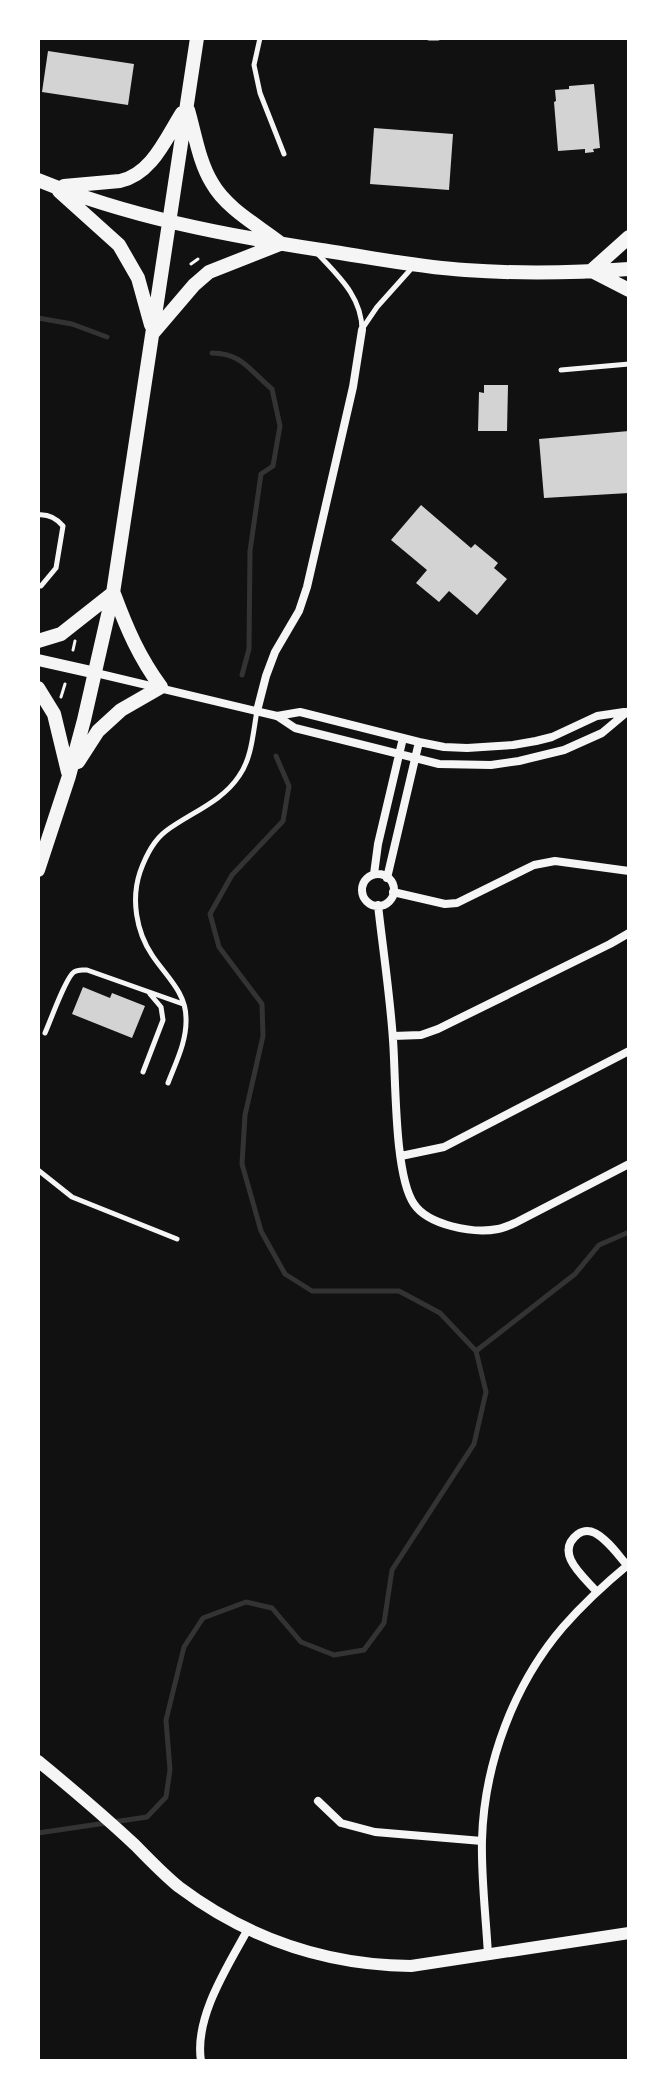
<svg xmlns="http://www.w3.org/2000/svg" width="667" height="2099" font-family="Overpass,sans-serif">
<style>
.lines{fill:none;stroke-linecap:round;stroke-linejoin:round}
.stream{stroke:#333;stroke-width:5}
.building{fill:#d3d3d3}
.path{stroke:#f5f5f5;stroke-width:3}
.service{stroke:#f5f5f5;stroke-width:5}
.minor{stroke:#f5f5f5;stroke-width:8}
.tertiary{stroke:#f5f5f5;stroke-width:12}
.primary{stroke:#f5f5f5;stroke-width:14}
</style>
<rect width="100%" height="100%" fill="#111"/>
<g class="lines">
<path class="stream" d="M38,318l34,6 35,13
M212,353c30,0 38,18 60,36l8,37 -7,40 -12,8 -11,77 -1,98 -7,26
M476,1351l99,-77 24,-29 30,-13
M38,1833l109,-16 19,-20 4,-27 -4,-50 18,-73 19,-29 43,-16 26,6 29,34 33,13 30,-5 20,-27 8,-53 82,-126 12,-52 -10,-41 -36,-38 -41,-22h-87l-27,-17 -24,-43 -19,-67 3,-49 18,-79 -1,-32 -43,-57 -9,-33 22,-39 51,-54 6,-35 -13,-30"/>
</g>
<path class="building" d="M48,51l86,13 -6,41 -86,-13z
M594,84l6,64 -7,1 1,3 -9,1v-4l-27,2 -4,-49 2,-1 -1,-11 14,-1v-3z
M374,128l79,6 -4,56 -79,-6z
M484,385h24l-1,46h-29l1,-39 5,1z
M629,431v62l-85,5 -5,-59z
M421,505l50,43 4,-4 23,19 -4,5 13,11 -30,36 -28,-24 -10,11 -23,-19 11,-13 -36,-30z
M83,987l27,11 2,-5 33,13 -13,32 -60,-24z"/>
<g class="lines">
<path class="path" d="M191,264l7,-5
M73,650l2,-9
M61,697l4,-13"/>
<path class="service" d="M260,38l-6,27 6,28 24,61
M429,38h9
M316,252c21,23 46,44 46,78
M362,329l15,-22 34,-38
M561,370l68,-6
M38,515c10,-1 18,3 25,11l-7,42 -15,18h-3
M45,1033c5,-11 21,-56 29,-61 4,-3 8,-2 13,-2l96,34
M143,1072l20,-52 -2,-13 -11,-13
M168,1083c8,-21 19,-42 18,-65 0,-26 -21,-43 -34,-63 -16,-24 -21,-56 -12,-83 5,-14 14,-32 26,-41 24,-18 56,-29 73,-55 13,-18 14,-44 18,-65
M38,1170l34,27 105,42"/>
<path class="minor" d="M96,673l181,43 18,12 144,36 52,1 28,-4 45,-11 38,-17 25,-21
M257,711l9,-35 9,-24 24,-41 8,-24 46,-200 9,-57
M277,716l23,-4 119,30 25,5 23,1 46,-3 23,-4 16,-4 45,-21 27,-4
M374,874l4,-30 25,-106
M362 890a16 16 0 1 1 32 0a16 16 0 1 1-32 0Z
M387,878l32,-136
M393,892l52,12 12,-1 77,-38 21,-4 74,10
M378,905c5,45 12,90 15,135 3,38 1,135 21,164 14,21 59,30 84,25 6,-1 12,-4 17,-6l114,-59
M393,1036l28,-1 17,-6 172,-85 19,-11
M401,1156l43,-9 185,-96
M597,1592c-13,-15 -44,-39 -19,-58 6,-4 11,-4 17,-1 13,7 23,22 32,32
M318,1801l23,22 34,9 107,9
M488,1955c-2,-38 -7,-77 -6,-115 2,-76 32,-156 81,-213 20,-23 43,-44 66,-63
M201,2061c-7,-44 27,-95 47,-132"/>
<path class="tertiary" d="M38,660l58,13
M38,1761c33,27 66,55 97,84 14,14 28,29 44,42 68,51 147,78 232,79l218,-33"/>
<path class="primary" d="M188,110c7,24 11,52 24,73 14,25 45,42 67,59
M38,180c91,37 186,55 283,70 48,7 96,17 144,20 55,4 109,3 164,-1
M64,186l56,-5c32,-7 46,-43 62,-68
M59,191l60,54 19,33 13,47
M591,271l38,-34
M592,271l37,19
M153,333l41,-48 15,-13 71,-28
M38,641l23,-7 52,-41
M38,688l16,26 14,58
M78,762l20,-31 23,-21 40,-23c-22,-30 -34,-58 -47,-93
M38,870l31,-94 15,-56 29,-127 84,-555"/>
</g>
<rect width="667" height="2099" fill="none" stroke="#ffffff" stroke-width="80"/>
</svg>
